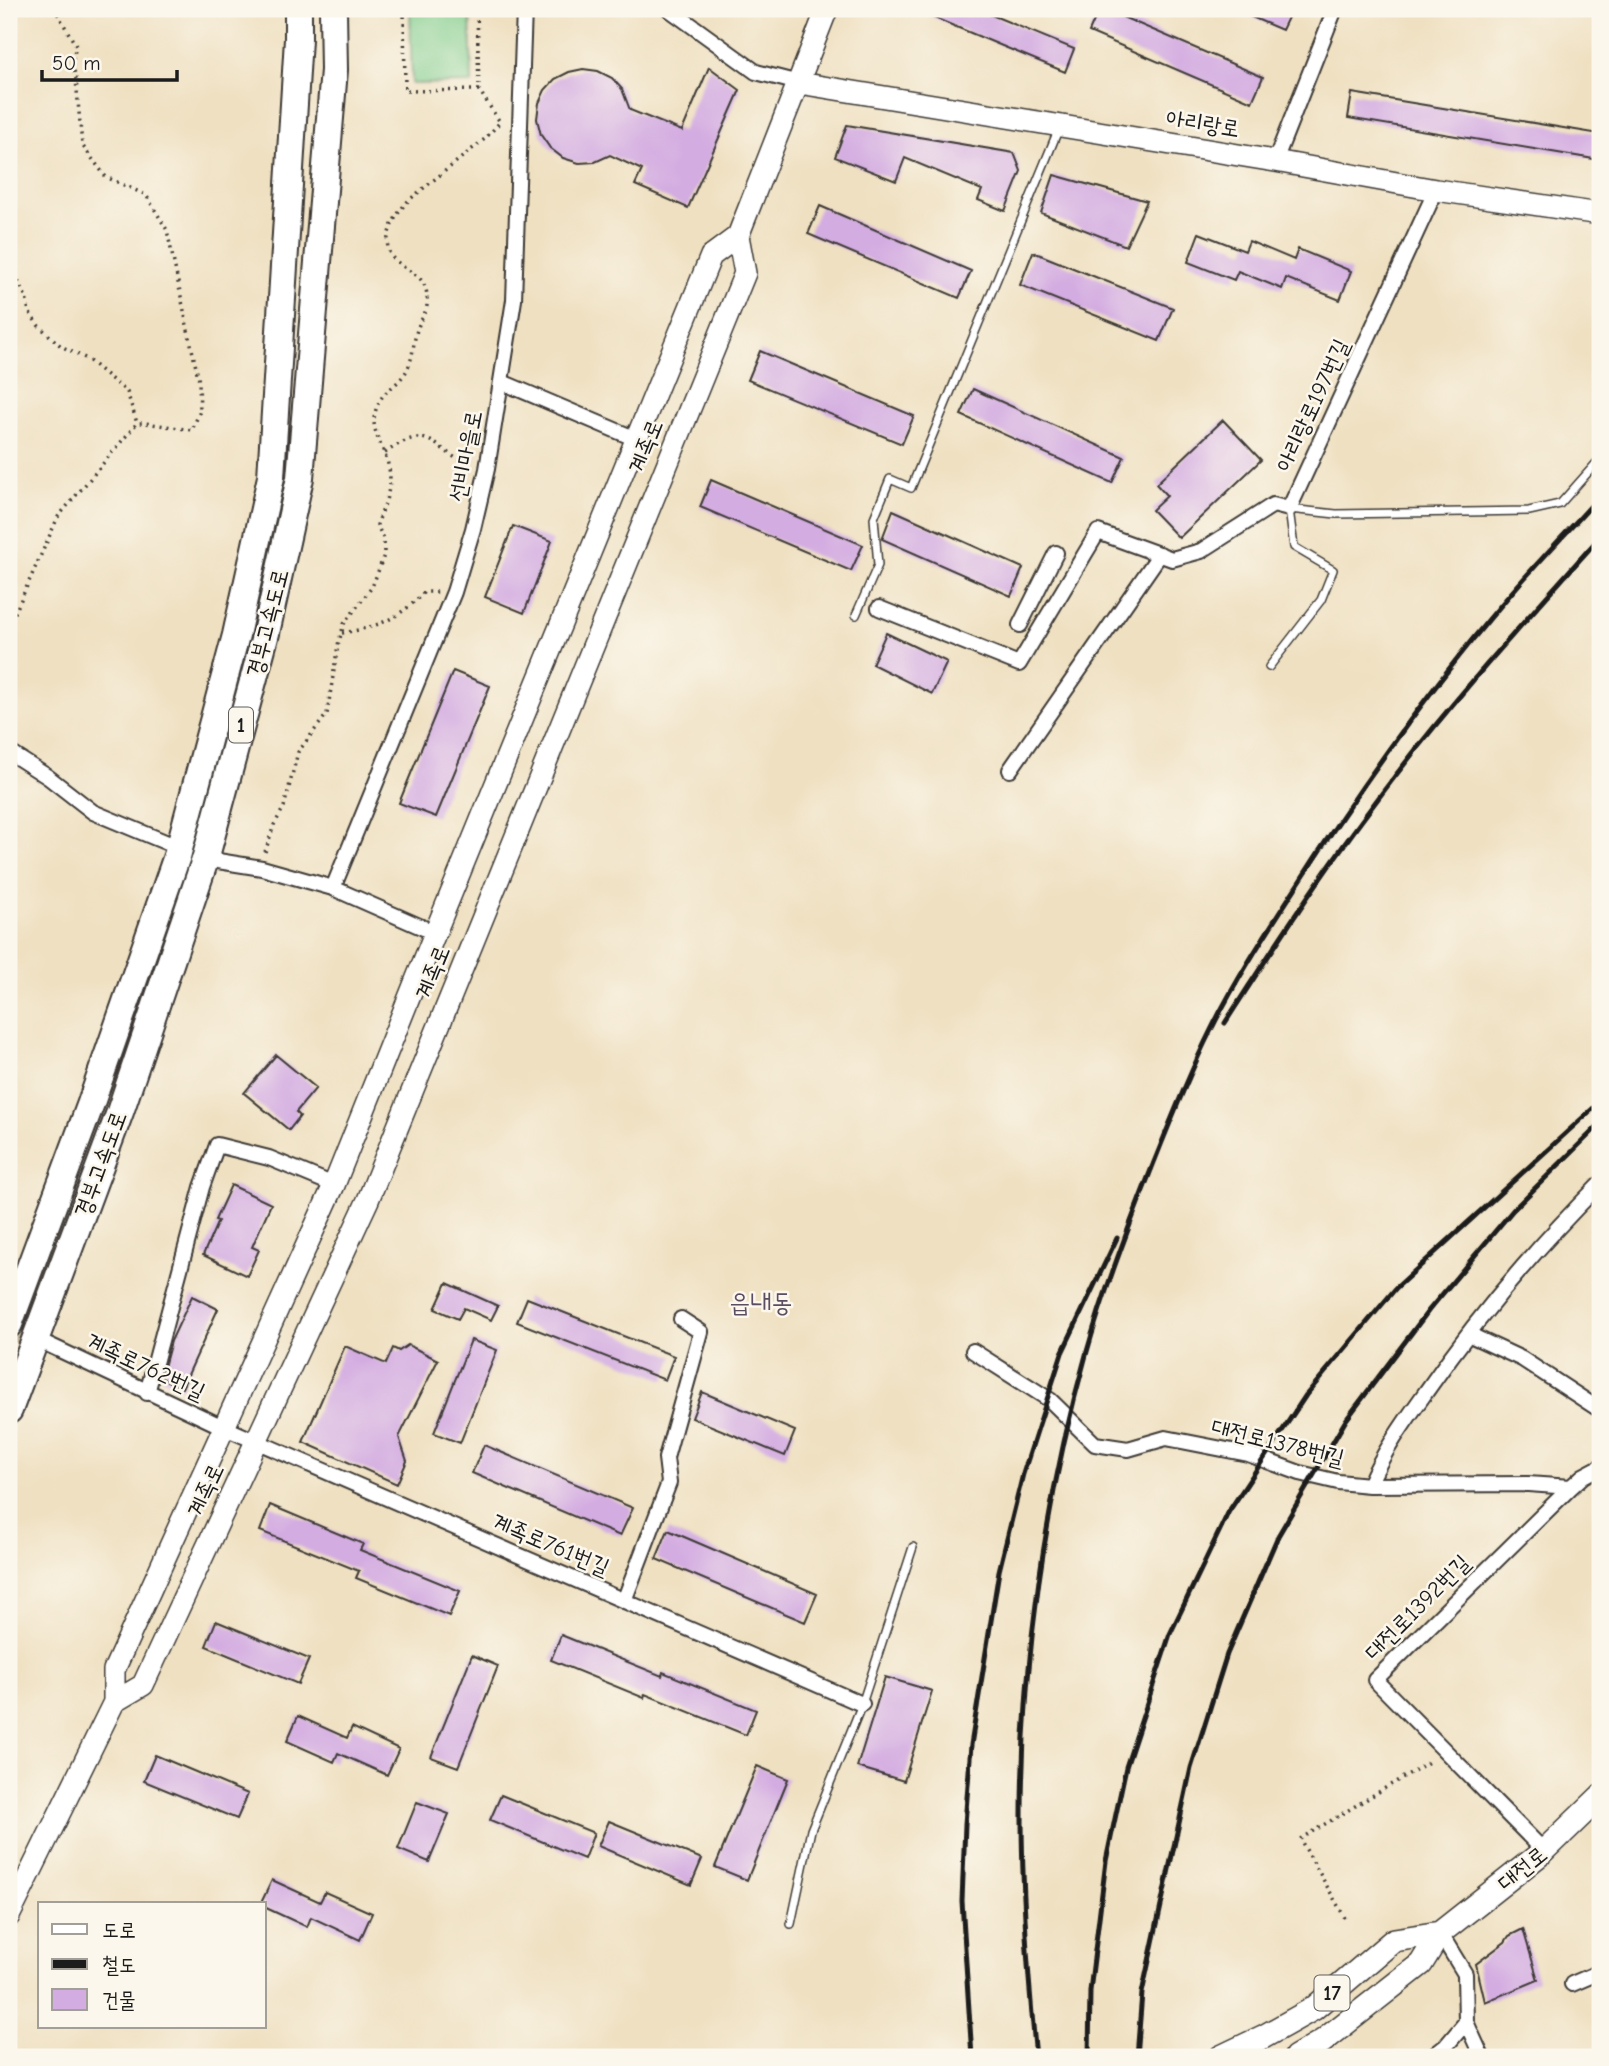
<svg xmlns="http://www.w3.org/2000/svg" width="1609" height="2066" font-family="'Comic Neue','Poor Story',sans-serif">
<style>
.green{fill:#7fcc8b;stroke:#4e7454;stroke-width:2}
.building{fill:#d3ace1}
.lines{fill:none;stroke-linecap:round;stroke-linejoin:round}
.street-tunnel{stroke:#c5b9a0;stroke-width:14;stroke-dasharray:14 7;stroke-linecap:butt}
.lane-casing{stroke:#3c3935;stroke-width:10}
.street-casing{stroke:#3c3935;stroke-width:18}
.secondary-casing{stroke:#3c3935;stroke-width:24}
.primary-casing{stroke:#3c3935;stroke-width:26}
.highway-casing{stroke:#3c3935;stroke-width:30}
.path{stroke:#3c3935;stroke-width:3.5;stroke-dasharray:2 5;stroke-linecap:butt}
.lane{stroke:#fff;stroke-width:7}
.street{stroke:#fff;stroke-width:14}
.secondary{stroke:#fff;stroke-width:21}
.primary{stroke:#fff;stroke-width:23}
.highway{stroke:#fff;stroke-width:26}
.rail{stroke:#1c1c1c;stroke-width:5}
.labels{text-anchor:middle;stroke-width:5;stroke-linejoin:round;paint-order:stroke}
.shield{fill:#fbf7ec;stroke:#5f5e5a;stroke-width:2}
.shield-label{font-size:21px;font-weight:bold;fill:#1c1c1c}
.street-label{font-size:23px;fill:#1c1c1c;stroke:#fbf7ec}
.quarter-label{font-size:26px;fill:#5c4e61;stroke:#fbf7ec}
</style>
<rect width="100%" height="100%" fill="#fbf7ec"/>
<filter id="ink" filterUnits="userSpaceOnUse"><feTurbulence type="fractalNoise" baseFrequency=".0143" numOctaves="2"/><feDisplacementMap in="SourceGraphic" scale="14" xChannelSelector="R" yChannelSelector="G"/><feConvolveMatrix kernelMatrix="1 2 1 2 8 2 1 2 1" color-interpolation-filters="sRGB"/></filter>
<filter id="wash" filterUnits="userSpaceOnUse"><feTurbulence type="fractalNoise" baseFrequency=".00686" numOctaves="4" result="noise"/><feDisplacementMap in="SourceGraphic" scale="28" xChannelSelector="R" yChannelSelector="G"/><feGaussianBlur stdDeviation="1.57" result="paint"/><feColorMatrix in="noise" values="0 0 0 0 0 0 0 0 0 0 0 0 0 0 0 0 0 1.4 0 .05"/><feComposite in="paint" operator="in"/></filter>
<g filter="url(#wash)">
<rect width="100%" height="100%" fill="#efe0c1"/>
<path class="green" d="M410,9h60l2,74 -60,1z"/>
<g id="blocks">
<path class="building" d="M913,9h64l97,40 -9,23z
M1099,9h5l159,68 -11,25 -163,-70z
M1233,9h59l-10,21z
M709,67l31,23 -52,118 -53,-23 7,-15 -32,-15 -15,7 -16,1 -16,-5 -13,-10 -9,-13 -4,-16 2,-16 6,-13 10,-11 14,-7 14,-3 15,2 14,7 10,11 8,21 52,21z
M1352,93l248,41v26l-252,-42z
M847,125l167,28 7,18 -16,40 -27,-11 4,-10 -77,-32 -9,23 -61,-24z
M1054,175l93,26 -21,45 -85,-33z
M820,206l151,65 -12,27 -151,-64z
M1199,233l46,18 4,-10 45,19 4,-11 53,22 -11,29 -54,-22 -4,11 -44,-18 -4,9 -46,-18z
M1033,252l140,56 -14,33 -139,-56z
M760,351l154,65 -12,28 -154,-64z
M973,389l151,68 -12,26 -151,-68z
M1223,420l38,40 -82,78 -27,-28 15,-14 -11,-12z
M711,480l152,65 -12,26 -151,-64z
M893,510l130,58 -12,28 -129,-57z
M513,526l39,15 -28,72 -39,-16z
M886,633l61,29 -15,32 -60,-30z
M453,671l37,15 -54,131 -37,-14z
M276,1055l40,33 -20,24 4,4 -11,14 -45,-37z
M231,1185l40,19 -19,43 7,3 -12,26 -44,-21 15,-34 -3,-1z
M447,1283l51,23 -7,14 -27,-12 -6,11 -23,-10z
M192,1296l26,13 -36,79 -21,-10 10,-37z
M527,1298l147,58 -9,24 -148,-58z
M471,1340l26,10 -37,93 -26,-10z
M408,1345l30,15 -39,77 8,24 -10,23 -94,-42 42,-96 41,18 7,-16 6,3z
M702,1392l93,39 -10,25 -93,-38z
M484,1445l149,63 -13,28 -148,-63z
M270,1505l93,39 -3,6 100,41 -11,25 -93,-38 3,-7 -99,-40z
M668,1530l149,64 -12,28 -149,-63z
M216,1621l93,38 -11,25 -92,-38z
M561,1635l101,41 1,-4 93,38 -10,25 -101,-41 -1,4 -93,-38z
M472,1655l26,11 -40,101 -27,-10z
M885,1677l47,14 -28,90 -47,-14z
M298,1716l49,22 5,-11 47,22 -12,26 -49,-22 -4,9 -47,-21z
M155,1755l93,39 -11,25 -93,-38z
M757,1766l31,13 -41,101 -32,-13z
M501,1795l93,38 -10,26 -94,-39z
M417,1802l32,12 -20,48 -31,-13z
M609,1821l93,38 -11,26 -93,-39z
M272,1880l48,22 5,-10 47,21 -12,27 -49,-23 -4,10 -43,-20v-4h-3z
M1523,1929l15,51 -53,22 -9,-38 29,-22 4,-6z"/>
</g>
</g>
<g filter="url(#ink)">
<use href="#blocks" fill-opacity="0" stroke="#3c3935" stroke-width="2"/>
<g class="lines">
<path class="street-tunnel" d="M9,1333l32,10"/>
<defs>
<path id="lane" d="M856,615l22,-50 -4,-47 16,-39 21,9 148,-360
M1269,667l52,-67 12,-30 -39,-23 -5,-38 47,5 193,-3 31,-7 40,-45
M791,1924l20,-94 51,-126 51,-157"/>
<path id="street" d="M669,9l87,63 43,11
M1275,161l60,-152
M502,382l134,57
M879,608l140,56 79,-132 74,27 29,-8 72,-46 16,4 147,-319
M1020,625l36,-72
M9,752l39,25 45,35 77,32
M1010,770l150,-216
M218,861l44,7 71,20 102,45
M333,888l121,-296 19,-63 14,-60 27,-169 10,-291
M1468,1334l54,25 78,51
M49,1345l174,82 639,277
M973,1351l77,49 45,44 33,5 38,-11 82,16 52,19 38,9 31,3 159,-1 43,3
M147,1393l55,-206 15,-42 52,13 65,27
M1369,1485c15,-35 37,-65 59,-96 51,-74 109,-142 172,-205
M624,1601l45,-118 -3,-25 35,-126 -20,-13
M1544,1851l-169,-171 196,-193 12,-11 17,-9
M1440,1933l25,41 1,48 16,35
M1572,1984l28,-12
M1432,2057l14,-11 20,-24"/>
<path id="secondary" d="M799,83l476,78 161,29 164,24
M114,1702l29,-17 225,-485 377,-927 -7,-37
M9,1916l105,-214v-32l220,-485 101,-252 276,-677 27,-20 89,-227"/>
<path id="primary" d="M1221,2057l42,-20 50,-28 81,-69 46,-7
M1296,2057l27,-16 98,-77 19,-31 104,-82 56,-54"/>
<path id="highway" d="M9,1324l82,-221 87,-250 58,-218 35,-158 27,-438v-30
M9,1410l111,-298 85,-252 61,-227 34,-155 34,-408 -1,-61"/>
</defs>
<use href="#lane" class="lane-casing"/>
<use href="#street" class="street-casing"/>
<use href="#secondary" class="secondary-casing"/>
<use href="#primary" class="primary-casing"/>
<use href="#highway" class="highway-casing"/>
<path class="path" d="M404,9l1,82 74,-1 -2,-81
M9,262l17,35 3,15 9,13 23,21 26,13 40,33 10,31
M385,453c46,-33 46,-4 86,13
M9,626l49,-109 79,-94h9l46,7 8,-19 -1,-29 -32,-152 -21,-35 -40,-18 -24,-32 -6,-66 -4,-17 4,-16 -21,-37
M342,633c36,-6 57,-14 82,-41h14
M265,852l9,-27 10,-18 14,-55 29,-38 11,-69 6,-21 28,-37 7,-18 5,-14v-15l-7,-15c6,-17 16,-38 12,-56 -3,-20 -19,-36 -14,-56 5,-21 17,-23 28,-37 11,-14 9,-30 14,-46 2,-8 9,-16 10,-25 2,-30 -14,-29 -31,-44 -20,-16 0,-48 13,-61l77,-62 14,-16 -21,-32
M1345,1918l-45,-79 132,-79"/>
<use href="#lane" class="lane"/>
<use href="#street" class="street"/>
<use href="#secondary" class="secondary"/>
<use href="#primary" class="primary"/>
<use href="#highway" class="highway"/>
<path class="rail" d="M1225,1023c47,-73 94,-146 146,-215 70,-95 150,-183 229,-271
M972,2057l-10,-156 3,-77 6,-79 28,-174 24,-97 39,-121 55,-115
M1036,2057c-8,-80 -14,-161 -14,-241 0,-151 23,-316 64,-461 17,-61 40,-121 63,-180 19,-48 38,-97 61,-143 25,-51 57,-100 88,-148 64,-100 132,-196 209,-286 30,-35 62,-68 93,-102
M1089,2057l1,-66 16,-130 20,-94 44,-133 59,-123 77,-116 90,-107 204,-186
M1137,2057l5,-64 49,-225 36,-114 51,-118 68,-116 83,-110 84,-100 87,-86"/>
</g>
</g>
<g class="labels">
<g class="shield">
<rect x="229" y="707.5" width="24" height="35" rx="5"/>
<rect x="1314.5" y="1975.5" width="35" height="35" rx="5"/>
</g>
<g class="shield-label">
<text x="241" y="732">1</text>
<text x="1332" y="2000">17</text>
</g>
<g class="street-label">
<text transform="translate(1203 123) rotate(9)" y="8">아리랑로</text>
<text transform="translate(1312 405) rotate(-65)" y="8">아리랑로197번길</text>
<text transform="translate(645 446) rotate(-68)" y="8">계족로</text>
<text transform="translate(465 456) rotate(-79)" y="8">선비마을로</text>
<text transform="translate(267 623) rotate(-76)" y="8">경부고속도로</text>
<text transform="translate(432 972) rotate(-68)" y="8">계족로</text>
<text transform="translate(100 1164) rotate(-70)" y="8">경부고속도로</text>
<text transform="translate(146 1366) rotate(25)" y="8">계족로762번길</text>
<text transform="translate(1278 1442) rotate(14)" y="8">대전로1378번길</text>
<text transform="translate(205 1490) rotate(-65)" y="8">계족로</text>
<text transform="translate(551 1544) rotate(23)" y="8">계족로761번길</text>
<text transform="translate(1417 1607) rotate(-45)" y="8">대전로1392번길</text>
<text transform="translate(1522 1868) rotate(-39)" y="8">대전로</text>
</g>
<g class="quarter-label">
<text x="761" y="1311">읍내동</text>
</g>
</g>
<rect width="1609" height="2066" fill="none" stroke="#fbf7ec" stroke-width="35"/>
<rect x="38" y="1902" width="228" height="126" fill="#fbf7ec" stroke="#a29f99" stroke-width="2"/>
<rect x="52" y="1924" width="35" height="10" fill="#ffffff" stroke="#a29f99" stroke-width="2"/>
<text x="102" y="1937" font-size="21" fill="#1c1c1c">도로</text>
<rect x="52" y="1959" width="35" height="10" fill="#1c1c1c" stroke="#a29f99" stroke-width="2"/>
<text x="102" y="1972" font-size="21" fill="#1c1c1c">철도</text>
<rect x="52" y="1989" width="35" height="21" fill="#d3ace1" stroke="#a29f99" stroke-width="2"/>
<text x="102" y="2007" font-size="21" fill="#1c1c1c">건물</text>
<path d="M42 70v10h135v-10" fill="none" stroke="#1c1c1c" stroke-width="3.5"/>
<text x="52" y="70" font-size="21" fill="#1c1c1c" stroke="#fbf7ec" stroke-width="5" paint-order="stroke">50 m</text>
</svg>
